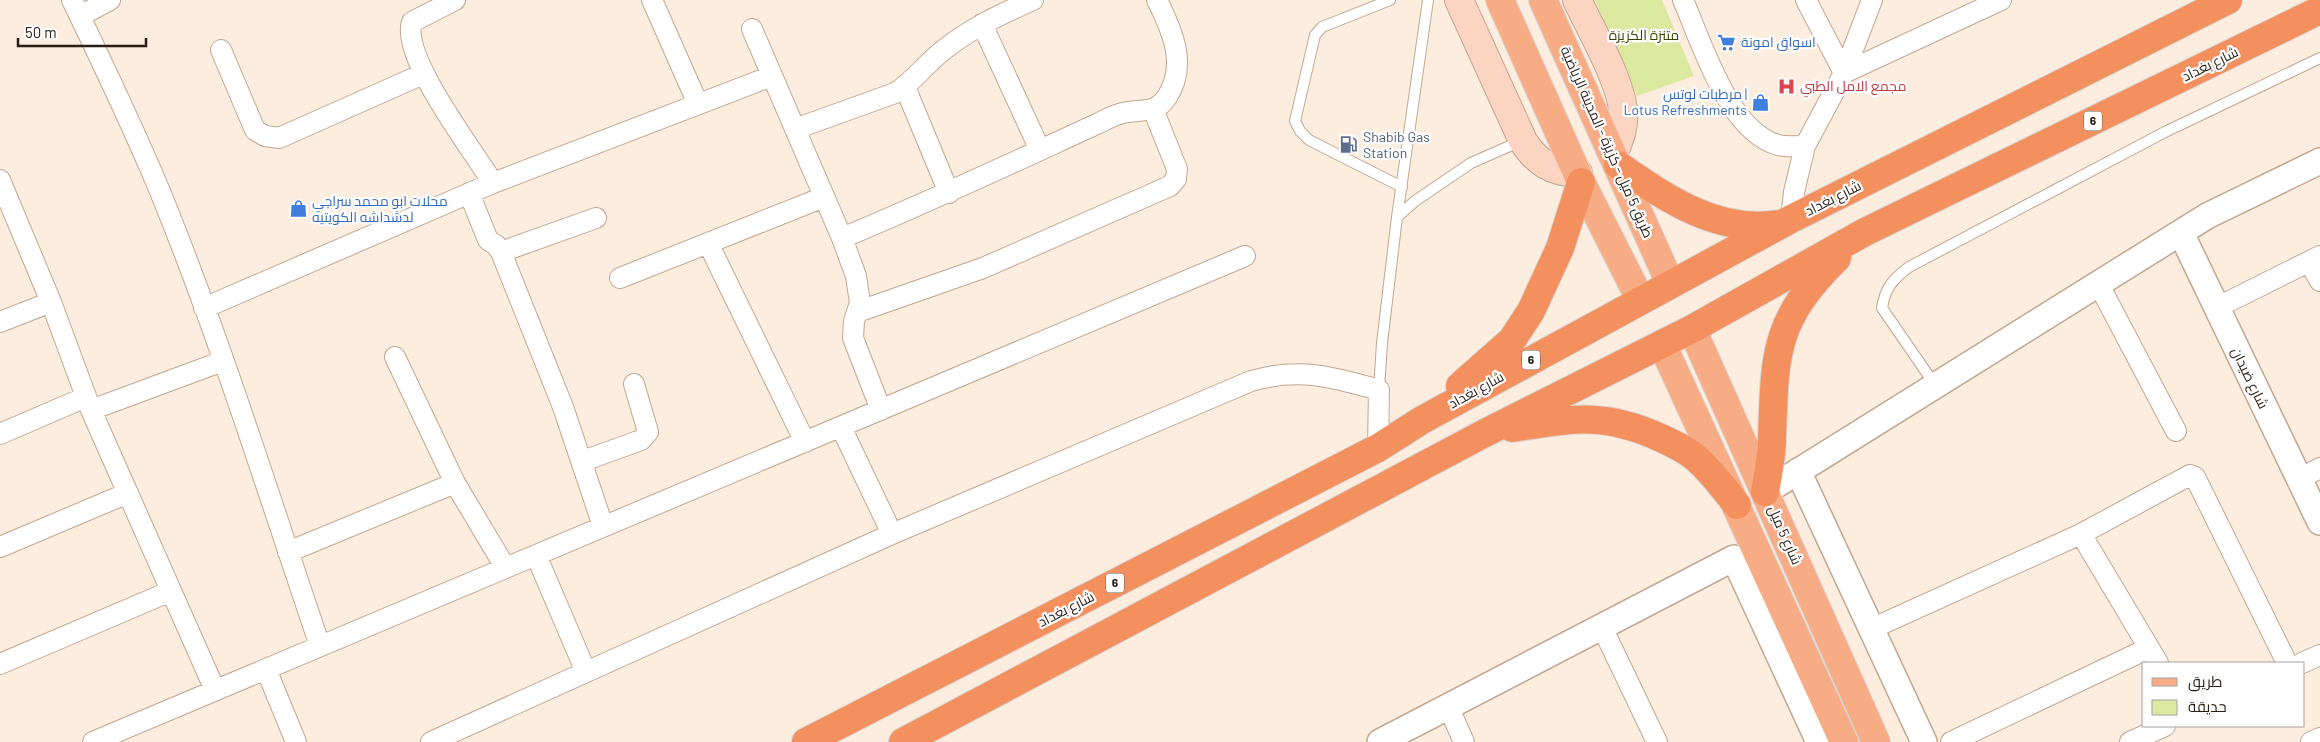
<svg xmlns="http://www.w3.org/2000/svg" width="2320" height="742" font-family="Barlow,Cairo,sans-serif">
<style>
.green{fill:#dbe9a0}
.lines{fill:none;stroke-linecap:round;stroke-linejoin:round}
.service-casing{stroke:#c1a791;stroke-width:12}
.minor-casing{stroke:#c1a791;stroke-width:22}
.tertiary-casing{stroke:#c1a791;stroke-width:28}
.secondary-casing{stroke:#c1a791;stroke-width:30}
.primary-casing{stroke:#d8d6d5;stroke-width:30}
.trunk-casing{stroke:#d8d6d5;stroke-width:30}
.service{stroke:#fff;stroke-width:10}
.minor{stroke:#fff;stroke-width:20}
.tertiary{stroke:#fff;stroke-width:25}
.secondary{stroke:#fbd5c2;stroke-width:28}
.primary{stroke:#f7ac86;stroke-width:28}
.trunk{stroke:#f4905e;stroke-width:28}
.labels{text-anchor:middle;stroke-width:4.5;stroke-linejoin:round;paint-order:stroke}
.shield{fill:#fdfdfd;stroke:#67615b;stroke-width:1}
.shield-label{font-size:12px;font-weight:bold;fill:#271e15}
.park-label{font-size:14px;fill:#3b4301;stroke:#fdfdfd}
.shop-label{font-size:14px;fill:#366cbe;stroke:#fdfdfd;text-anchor:start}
.street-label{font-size:14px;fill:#271e15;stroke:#fdfdfd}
.health-label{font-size:14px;fill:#be3a42;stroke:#fdfdfd;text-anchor:start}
.service-label{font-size:14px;fill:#4e5e75;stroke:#fdfdfd;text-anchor:start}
</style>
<rect width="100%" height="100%" fill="#fdeddf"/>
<path class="green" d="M1595,0h67l32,76 -57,20z"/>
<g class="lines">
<defs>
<path id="service" d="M1390,0l-68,27 -7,8 -20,86 5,10 9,9 93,47
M1397,217l18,-16 56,-38 50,-22
M1935,385l-53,-77c3,-20 11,-29 27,-41l256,-135 155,-74
M1379,390l3,-47 15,-126 31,-217"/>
<path id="minor" d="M72,0c30,62 60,125 87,189 61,149 109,304 161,457
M455,0l-43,22c-12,34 62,130 81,161
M652,0l46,104
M1683,0c19,43 45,131 95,145 8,2 18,1 27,1l39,-73 157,-73
M1806,0l38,73
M80,16l30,-16
M982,24l58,126
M752,29l90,209 14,38 4,27 -6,18 -1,17 28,72
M221,50l34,80 10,6 14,2 144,-64
M1844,73l28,-73
M905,87l44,106
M795,129l100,-36c18,-11 30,-28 46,-41 28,-23 60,-38 92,-52
M0,180l51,122 40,108 124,280
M469,193l19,47 8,5 5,7 62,155 40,119
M1791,219l3,-27 11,-46
M842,238c87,-36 172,-76 257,-115 8,-4 15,-8 24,-10 18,-4 33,1 44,-16 21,-32 5,-67 -10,-97
M708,243l97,199
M501,252l95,-34
M2309,262l11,19
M620,278l204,-81
M2099,285l77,146
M204,308l289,-125 279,-107
M2216,308l104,-52
M857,312l126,-44 187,-82 6,-7 1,-10 -24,-60
M0,322l51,-20
M395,357l60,126 50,84
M91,410l132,-49
M841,427l51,107
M0,434l86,-37
M583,461l58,-21 7,-8 -14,-48
M2299,479l21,-11
M2081,534l77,129
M0,547l128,-54
M288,552l167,-69
M536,555l50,117
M1601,625l56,117
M1871,629l210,-95 109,-59 5,2 92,186
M2302,663l18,-8
M0,664l171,-73
M266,669l30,73
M1448,706l16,36
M93,742l1152,-486
M431,742l461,-208 359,-153c48,-14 82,-4 128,9l-1,58
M1951,742l198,-94
M2130,742l35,-16
M2311,742l9,-4"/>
<path id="tertiary" d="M2181,233l139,289
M1798,471l126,271
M1765,492l442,-276 113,-55
M1380,742l354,-184 85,184"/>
<path id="secondary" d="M1459,0l64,141c13,21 29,31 55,32
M1577,0c14,29 43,80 46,110 2,16 -3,30 -10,44"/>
<path id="primary" d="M1500,0l81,182 59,117
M1543,0l127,283
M1692,329l184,413
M1662,344l182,398"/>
<path id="trunk" d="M1618,165c48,33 99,69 160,59
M1460,386l52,-46 19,-29 29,-63 21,-66
M1512,428c59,-9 91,-17 149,10 13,6 26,12 36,21 15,13 28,31 40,46
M1765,492c3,-18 7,-36 7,-54 3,-84 1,-117 65,-180
M806,742l572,-294 44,-28 369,-201 437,-219
M903,742l582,-309 207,-104 173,-97 455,-222"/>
</defs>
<use href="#service" class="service-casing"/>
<use href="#minor" class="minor-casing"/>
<use href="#tertiary" class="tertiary-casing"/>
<use href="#secondary" class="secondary-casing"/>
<use href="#primary" class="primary-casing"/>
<use href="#trunk" class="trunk-casing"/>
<use href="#service" class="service"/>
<use href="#minor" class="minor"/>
<use href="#tertiary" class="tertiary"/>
<use href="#secondary" class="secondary"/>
<use href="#primary" class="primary"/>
<use href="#trunk" class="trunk"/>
</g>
<defs>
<symbol id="supermarket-bare" viewBox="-9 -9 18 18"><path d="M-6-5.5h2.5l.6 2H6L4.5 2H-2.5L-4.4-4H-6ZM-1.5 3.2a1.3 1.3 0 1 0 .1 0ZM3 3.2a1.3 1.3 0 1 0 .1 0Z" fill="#3f7fe0" stroke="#fdfdfd" stroke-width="2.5" paint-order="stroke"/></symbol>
<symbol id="hospital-bare" viewBox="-9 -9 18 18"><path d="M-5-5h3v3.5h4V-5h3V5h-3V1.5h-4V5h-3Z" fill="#e0444e" stroke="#fdfdfd" stroke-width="2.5" paint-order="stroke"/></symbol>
<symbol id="shop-bare" viewBox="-9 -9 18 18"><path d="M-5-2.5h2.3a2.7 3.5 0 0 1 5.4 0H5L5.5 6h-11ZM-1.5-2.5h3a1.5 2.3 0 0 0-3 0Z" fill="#3f7fe0" stroke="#fdfdfd" stroke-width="2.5" paint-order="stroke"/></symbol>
<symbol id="fuel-bare" viewBox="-9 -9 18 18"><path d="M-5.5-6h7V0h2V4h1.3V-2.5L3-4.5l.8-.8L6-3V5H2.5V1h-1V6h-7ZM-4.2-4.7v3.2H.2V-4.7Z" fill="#5c6f8a" stroke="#fdfdfd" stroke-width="2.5" paint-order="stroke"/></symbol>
</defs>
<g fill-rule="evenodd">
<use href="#supermarket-bare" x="1714" y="30" width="25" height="25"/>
<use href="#hospital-bare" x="1774" y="74" width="25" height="25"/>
<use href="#shop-bare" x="1748" y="90" width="25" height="25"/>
<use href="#fuel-bare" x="1336" y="132" width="25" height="25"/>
<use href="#shop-bare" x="286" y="196" width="25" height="25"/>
</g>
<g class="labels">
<g class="shield">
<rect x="2084" y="111.5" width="18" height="19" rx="4"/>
<rect x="1522" y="350.5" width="18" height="19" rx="4"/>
<rect x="1106" y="573.5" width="18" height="19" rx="4"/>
</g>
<g class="shield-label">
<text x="2093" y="125">6</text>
<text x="1531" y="364">6</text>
<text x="1115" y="587">6</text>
</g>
<g class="park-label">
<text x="1644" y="40">متنزة الكزيزة</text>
</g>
<g class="shop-label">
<text x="1741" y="47">اسواق امونة</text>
<text x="1747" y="99" text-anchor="end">مرطبات لوتس |<tspan x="1747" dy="16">Lotus Refreshments</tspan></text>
<text x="312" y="206">محلات ابو محمد سراجي<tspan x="312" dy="16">لدشداشه الكويتيه</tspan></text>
</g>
<g class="street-label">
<text transform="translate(2210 64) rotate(-26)" y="5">شارع بغداد</text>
<text transform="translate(1607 142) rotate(66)" y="5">طريق 5 ميل - كزيزة - المدينة الرياضية</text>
<text transform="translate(1833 198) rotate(-27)" y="5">شارع بغداد</text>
<text transform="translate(2250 378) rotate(64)" y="5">شارع ضيدان</text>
<text transform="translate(1476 390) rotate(-29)" y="5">شارع بغداد</text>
<text transform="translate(1785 535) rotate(66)" y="5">شارع 5 ميل</text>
<text transform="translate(1066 609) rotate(-27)" y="5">شارع بغداد</text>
</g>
<g class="health-label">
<text x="1800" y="91">مجمع الامل الطبي</text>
</g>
<g class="service-label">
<text x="1363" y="142">Shabib Gas<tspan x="1363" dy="16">Station</tspan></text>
</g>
</g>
<rect x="2142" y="662" width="162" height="65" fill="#fdfdfd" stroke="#a7a4a0"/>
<rect x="2152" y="678" width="25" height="8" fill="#f7ac86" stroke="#a7a4a0"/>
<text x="2188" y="687" font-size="15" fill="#271e15">طريق</text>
<rect x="2152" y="700" width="25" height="15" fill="#dbe9a0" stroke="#a7a4a0"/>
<text x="2188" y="712" font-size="15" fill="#271e15">حديقة</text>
<path d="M18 38v8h128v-8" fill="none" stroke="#271e15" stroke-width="2.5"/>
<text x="25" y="38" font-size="15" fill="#271e15" stroke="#fdfdfd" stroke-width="4" paint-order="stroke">50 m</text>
</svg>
